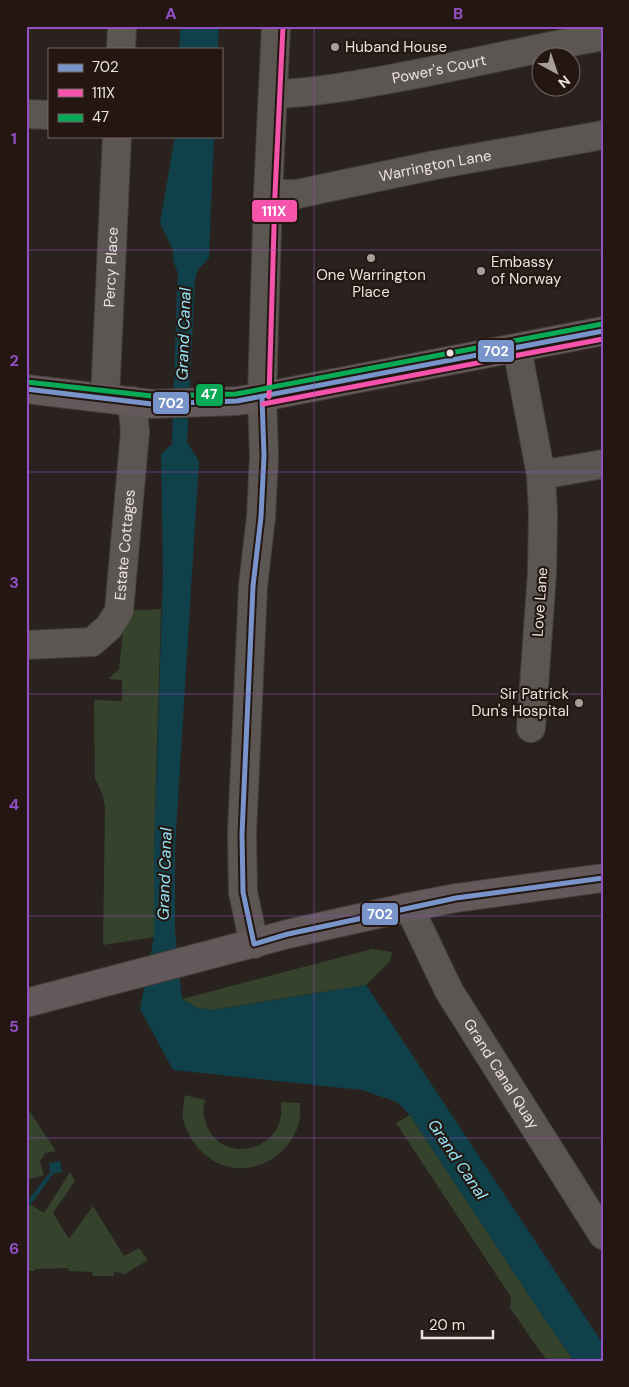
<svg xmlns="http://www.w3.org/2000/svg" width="629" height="1387" font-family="'DM Sans',sans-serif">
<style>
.green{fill:#35432d}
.water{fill:#104049}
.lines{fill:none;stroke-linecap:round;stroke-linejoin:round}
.minor-casing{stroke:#463f3c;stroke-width:30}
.major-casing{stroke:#463f3c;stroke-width:30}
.minor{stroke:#5c5653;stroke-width:28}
.major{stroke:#64595a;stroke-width:28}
.bus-1-casing{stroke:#241712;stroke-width:9}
.bus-2-casing{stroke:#241712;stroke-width:9}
.bus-3-casing{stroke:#241712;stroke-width:9}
.bus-1{stroke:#7894ca;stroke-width:5}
.bus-2{stroke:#f653ac;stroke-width:5}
.bus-3{stroke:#06aa56;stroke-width:5}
.grid{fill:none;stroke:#9250c5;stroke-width:1;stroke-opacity:0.55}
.poi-dot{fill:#a89f9b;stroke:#241712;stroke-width:2}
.bus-dot{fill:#ece2de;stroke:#241712;stroke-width:2}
.labels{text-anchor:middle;stroke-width:4.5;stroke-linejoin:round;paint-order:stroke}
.poi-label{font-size:15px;fill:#ece2de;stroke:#241712;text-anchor:start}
.street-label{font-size:15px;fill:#ece2de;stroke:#241712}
.water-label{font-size:16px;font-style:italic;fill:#93e7fa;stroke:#241712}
.line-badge{stroke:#241712;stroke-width:2}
.badge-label{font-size:14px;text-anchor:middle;font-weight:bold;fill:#fff}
.neatline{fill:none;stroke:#9250c5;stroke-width:2}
.grid-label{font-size:16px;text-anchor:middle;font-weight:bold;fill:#9250c5}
</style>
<rect width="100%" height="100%" fill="#2a221f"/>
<path class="green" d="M161,609l-7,238v90l-51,8 2,-137 -2,-12 -8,-18 -1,-78 28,1v-21l-14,-1 11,-10 6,-58z
M372,949l20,3 -2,9 -24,24 -153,25 -16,-2 -15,-9z
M185,1095l20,5c-1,5 -2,11 -1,16 9,52 84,39 77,-14l19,1c0,7 1,16 -2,23 -15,42 -67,58 -99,23 -7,-9 -14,-19 -16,-31 -1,-7 1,-16 2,-23z
M26,1106l30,45 -11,2 -5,9 4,13 -18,5z
M410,1115l129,196 35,50h-27l-37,-53 1,-11 -115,-174z
M70,1172l5,9 -22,32 16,26 24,-33 31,50 15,-8 9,12 -25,15v-2l-9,-1v4h-21l-1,-4 -23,-1 -1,-3 -33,1 -1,2h-8v-69l18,11z"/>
<path class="water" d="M181,26h38l-1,23h-39z
M175,136h39l-5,122 -12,13 -2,10 -8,161 12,19 -24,387v83l7,68 15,9 16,2 153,-25 237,359v17h-29l-35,-50 -129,-196 -13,-13 -35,-12 -189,-20 -33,-61 14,-72v-90l9,-272 -2,-121 11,-10 5,-158 1,-12 -5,-14v-10l-13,-27z
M60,1161l2,11 -9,2 -27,37v-8l24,-31 -1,-9z"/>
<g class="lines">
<defs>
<g id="minor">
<path d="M121,49l1,-23"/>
<path id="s1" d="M273,94c39,-1 78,-8 117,-15 71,-13 142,-30 213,-43"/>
<path d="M26,114l23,1"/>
<path id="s2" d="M268,194h29l138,-29 168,-30"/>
<path d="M517,348l24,127 2,38 -1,60 -11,155"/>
<path id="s3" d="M105,398l12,-262"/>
<path d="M541,475l62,-11"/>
<path id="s4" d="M26,645l66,-3 17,-15 10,-16 16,-179 -3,-31"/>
<path id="s5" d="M409,907l40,84 154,244"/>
<path d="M254,944l-11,-52 -1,-58 11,-248 8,-69 3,-61 -2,-59 2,-70 4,-133 8,-168"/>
</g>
<path id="major" d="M26,389l126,15 85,-3 25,-4 341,-66
M26,1003l262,-69 121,-27 47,-9 147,-20"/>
</defs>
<use href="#minor" class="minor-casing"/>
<use href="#major" class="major-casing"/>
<use href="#minor" class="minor"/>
<use href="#major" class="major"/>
<defs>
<path id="bus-1" d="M26,389l126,15 85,-3 366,-70
M262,397l2,59 -3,61 -8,69 -11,248 1,58 11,52 34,-10 168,-36 147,-20"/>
<path id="bus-2" d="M269,397l6,-203 8,-168
M263,404l340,-65"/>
<path id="bus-3" d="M27,382l125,14 84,-2 366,-70"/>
</defs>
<use href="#bus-1" class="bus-1-casing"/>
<use href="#bus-2" class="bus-2-casing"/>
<use href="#bus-3" class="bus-3-casing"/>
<use href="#bus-1" class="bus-1"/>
<use href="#bus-2" class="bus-2"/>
<use href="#bus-3" class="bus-3"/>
</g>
<path class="grid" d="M314,26v1335M26,250h577M26,472h577M26,694h577M26,916h577M26,1138h577"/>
<g class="poi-dot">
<circle cx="335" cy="47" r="5"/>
<circle cx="371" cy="258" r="5"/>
<circle cx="481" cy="271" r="5"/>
<circle cx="579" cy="703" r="5"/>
</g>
<circle class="bus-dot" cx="450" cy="353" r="4.5"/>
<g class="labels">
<g class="poi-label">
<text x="345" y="52">Huband House</text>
<text x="491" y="267">Embassy<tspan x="491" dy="17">of Norway</tspan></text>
<text x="371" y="280" text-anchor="middle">One Warrington<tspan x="371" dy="17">Place</tspan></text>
<text x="569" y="699" text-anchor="end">Sir Patrick<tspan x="569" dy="17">Dun's Hospital</tspan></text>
</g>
<g class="street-label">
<text dy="5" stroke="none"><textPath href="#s1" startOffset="168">Power's Court</textPath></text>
<text dy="5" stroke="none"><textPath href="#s2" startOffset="170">Warrington Lane</textPath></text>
<text dy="5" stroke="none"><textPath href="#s3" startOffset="131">Percy Place</textPath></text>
<text dy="5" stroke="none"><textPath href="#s4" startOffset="174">Estate Cottages</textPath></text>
<text transform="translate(540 602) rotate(-86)" y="5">Love Lane</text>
<text dy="5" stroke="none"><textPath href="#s5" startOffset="191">Grand Canal Quay</textPath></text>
</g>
<g class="water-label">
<text transform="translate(183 334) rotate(-88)" y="6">Grand Canal</text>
<text transform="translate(164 874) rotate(-88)" y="6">Grand Canal</text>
<text transform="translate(458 1159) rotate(56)" y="6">Grand Canal</text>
</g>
</g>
<g class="line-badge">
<rect x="251" y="199" width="47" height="24" rx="5" fill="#f653ac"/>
<rect x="477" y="339" width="38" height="24" rx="5" fill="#7894ca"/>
<rect x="195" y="383" width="29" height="24" rx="5" fill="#06aa56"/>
<rect x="152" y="391" width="38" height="24" rx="5" fill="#7894ca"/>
<rect x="361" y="902" width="38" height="24" rx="5" fill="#7894ca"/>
</g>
<g class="badge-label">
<text x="274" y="216">111X</text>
<text x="496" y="356">702</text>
<text x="209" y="399">47</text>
<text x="171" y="408">702</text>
<text x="380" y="919">702</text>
</g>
<rect width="629" height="1387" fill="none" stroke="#241712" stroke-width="55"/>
<rect x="48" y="48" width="175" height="90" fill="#241712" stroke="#746864"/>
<rect x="58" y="64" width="25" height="8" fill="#7894ca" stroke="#746864"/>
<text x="92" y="72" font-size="15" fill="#ece2de">702</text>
<rect x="58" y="89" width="25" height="8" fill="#f653ac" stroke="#746864"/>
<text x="92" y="98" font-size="15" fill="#ece2de">111X</text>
<rect x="58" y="114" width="25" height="8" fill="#06aa56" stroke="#746864"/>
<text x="92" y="122" font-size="15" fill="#ece2de">47</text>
<g transform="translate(556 72) rotate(140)"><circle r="24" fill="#241712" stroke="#746864"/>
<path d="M0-4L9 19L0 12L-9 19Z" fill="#a89f9b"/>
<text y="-8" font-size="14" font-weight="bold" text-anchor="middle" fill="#ece2de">N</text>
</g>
<path d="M422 1330v8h71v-8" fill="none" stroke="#ece2de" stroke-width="2.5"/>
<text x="429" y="1330" font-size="15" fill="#ece2de" stroke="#241712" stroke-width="4" paint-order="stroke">20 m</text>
<rect x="28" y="28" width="574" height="1332" class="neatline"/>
<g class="grid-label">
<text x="171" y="19">A</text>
<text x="458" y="19">B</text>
<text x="14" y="144">1</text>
<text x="14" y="366">2</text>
<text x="14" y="588">3</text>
<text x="14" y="810">4</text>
<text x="14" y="1032">5</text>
<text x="14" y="1254">6</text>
</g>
</svg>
